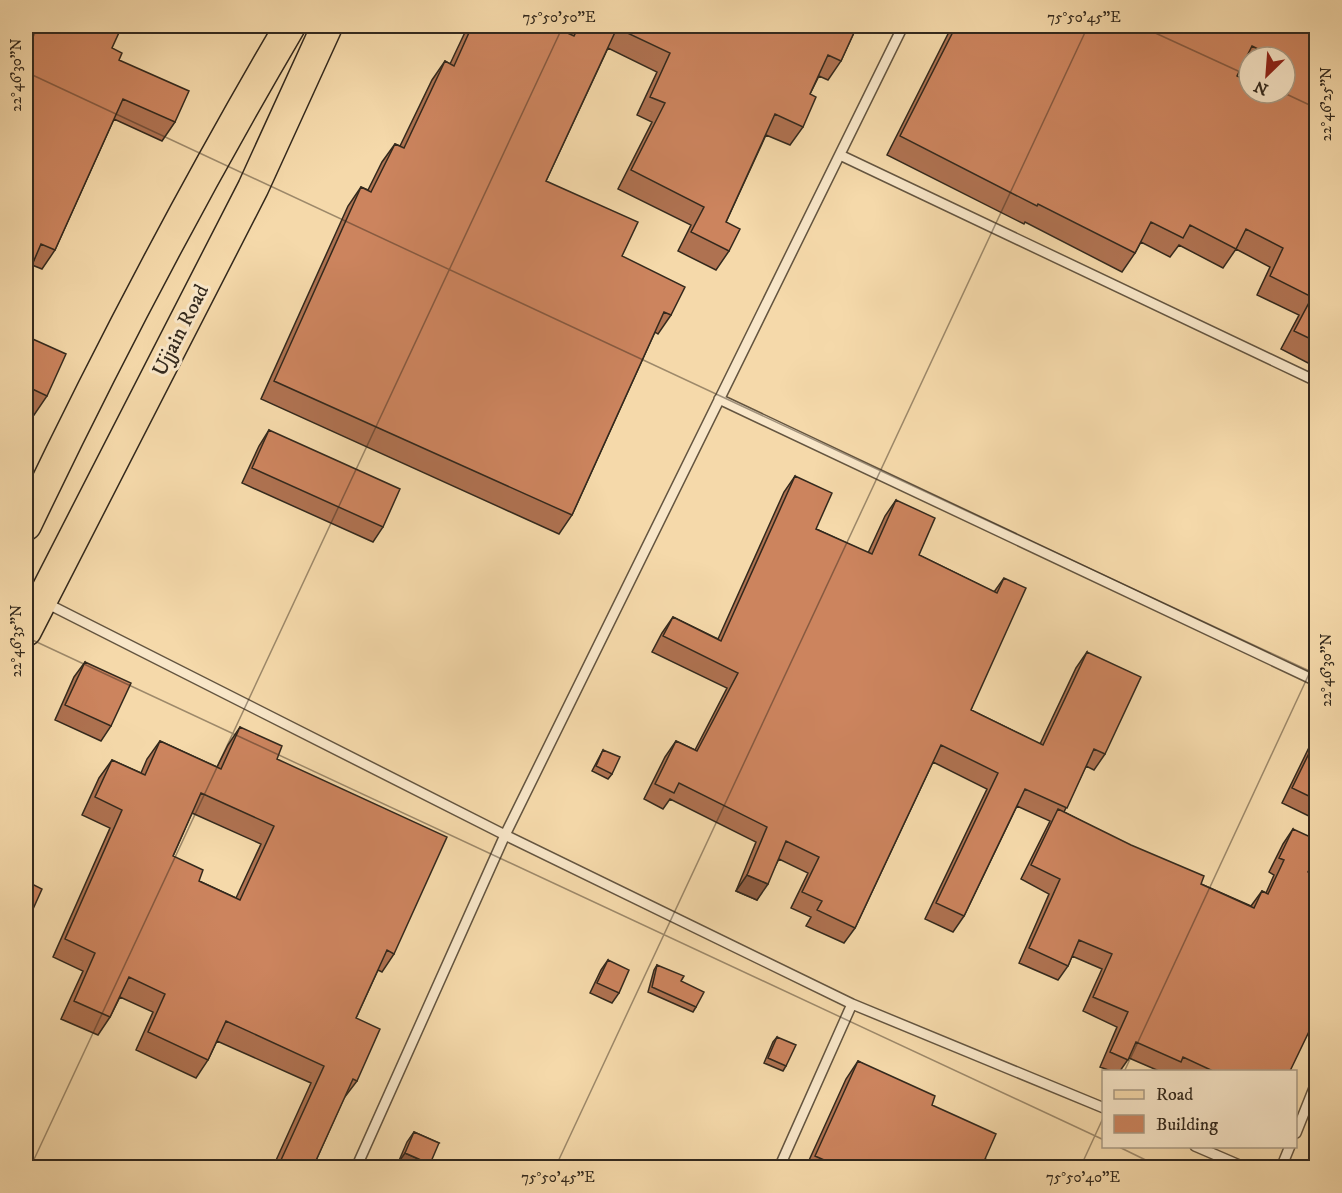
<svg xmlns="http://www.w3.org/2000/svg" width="1342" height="1193" font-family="'IM FELL DW Pica',serif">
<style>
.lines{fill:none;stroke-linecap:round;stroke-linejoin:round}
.service-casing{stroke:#645540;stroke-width:12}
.primary-casing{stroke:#33291d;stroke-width:33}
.service{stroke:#f8e6c8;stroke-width:9}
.primary{stroke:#f5d9aa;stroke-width:30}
.wall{fill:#af7251;stroke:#33291d;stroke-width:1.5;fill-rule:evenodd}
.shaded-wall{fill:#8f5c42;stroke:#33291d;stroke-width:1.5}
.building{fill:#cc845e;stroke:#33291d;stroke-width:1.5;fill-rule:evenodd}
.ticks{fill:none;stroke:#33291d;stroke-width:1.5;stroke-opacity:0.45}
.labels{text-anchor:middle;stroke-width:6;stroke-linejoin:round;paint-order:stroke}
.street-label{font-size:21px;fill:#33291d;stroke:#f8e6c8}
.neatline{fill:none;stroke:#33291d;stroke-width:2}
.ticks-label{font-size:15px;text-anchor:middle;fill:#33291d}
</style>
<rect width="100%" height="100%" fill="#f5d9aa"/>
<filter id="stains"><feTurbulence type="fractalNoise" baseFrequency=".00333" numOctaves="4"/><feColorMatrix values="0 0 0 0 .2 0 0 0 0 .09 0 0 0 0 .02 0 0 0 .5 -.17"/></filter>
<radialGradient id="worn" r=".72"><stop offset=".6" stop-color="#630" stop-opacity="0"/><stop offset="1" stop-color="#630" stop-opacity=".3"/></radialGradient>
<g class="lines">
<defs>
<path id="service" d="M840,155l476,226
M719,399l597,282
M46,603l459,232 347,169 252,104
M1296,1133l20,-50
M1195,1146l51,22
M356,1168l149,-333 398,-809
M779,1168l73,-164
M1281,1168l9,-22"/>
<path id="primary" d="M26,525c81,-170 169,-337 264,-499
M26,631l227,-443 74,-162"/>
</defs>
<use href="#service" class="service-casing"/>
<use href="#primary" class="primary-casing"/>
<use href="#service" class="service"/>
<use href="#primary" class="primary"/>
</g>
<path class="wall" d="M468,26h84l19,8 4,-8h282l-16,35 -13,19 -9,-4 -9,18 -7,33 -13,18 -24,-10 -40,87 3,29 -13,19 -38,-19 13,-26 -73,-36 34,-67 -15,-7 20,-43 -49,-24 -62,133 76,75 49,59 -13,19 -3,-2 -83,183 -13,19 -298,-135 87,-193 13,-19 7,3 14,-28 13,-18 5,2 32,-66 13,-19 5,3z
M952,26h365v338l-8,-3 -1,2 -27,-14 18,-34 -42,-20 13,-28 -34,-18 -13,19 -44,-23 -9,12 -29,-15 -6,11 -13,19 -97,-50 -1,2 -137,-69zM1249,57h36v36h-13l-35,-17 5,-10 7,3z
M112,48l7,12 56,62 -13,19 -48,-22 -59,131 -13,19 -10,-4z
M26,336l21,60 -13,19 -8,-4z
M269,430l114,97 -10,15 -131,-59 17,-37z
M795,476l21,53 52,24 17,-37 11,-16 23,55 75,37 10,-14 -33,132 69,34 36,-76 11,-16 18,102 -11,16 -8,-4 -22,46 137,72 50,22 11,-15 4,2 8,-18 -5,-3 14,-28 10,-15 15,43 -18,199h-131l-30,-13 -9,13h-9l-11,-4 17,-40 -34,-16 19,-42 -30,-13 -4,10 -10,14 -39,-17 30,-69 -28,-15 29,-58 -33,-15 -53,110 -11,16 -28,-13 62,-130 -54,-27 -78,166 -11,15 -38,-17 5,-9 -20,-9 17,-35 -29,-14 -22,41 -21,-9 20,-49 -86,-43 -7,10 -19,-10 21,-42 11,-16 19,9 32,-62 -75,-36 10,-19 11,-16 45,22 66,-147z
M85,662l26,64 -10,15 -46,-21 19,-43z
M240,727l37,32 117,195 -12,18 -4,-2 -22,48 1,63 -13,17 -31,69h-40l38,-84 -94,-42 -9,19 -12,18 -60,-28 17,-38 -33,-15 -10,20 -12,18 -37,-16 22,-48 -30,-14 57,-129 -28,-13 17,-37 13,-18 29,13 6,-14 13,-18 57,26 11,-22zM192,813l69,31 -25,54 -37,-17 -26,-25z
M1317,731v89l-35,-17z
M603,750l9,24 -4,5 -16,-8z
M608,960l11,33 -7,10 -22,-10 11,-23z
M657,965l39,42 -3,5 -45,-20 6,-22z
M777,1037l9,29 -3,5 -19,-8 9,-21z
M858,1061l74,44 53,54 19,8h-198l40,-88z
M414,1132l25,11 -41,20 9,-21z"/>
<path class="shaded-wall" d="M747,875l21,9 -11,16 -21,-9z
M405,1153l25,11 -2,3h-21l-9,-4z"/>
<path class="building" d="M26,26h96l-10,22 10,5 -3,7 70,31 -14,31 -52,-23 -68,151 -14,-6 -15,35z
M472,26h80l22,10 5,-10h278l-16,35 -13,-6 -18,39 6,3 -13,30 -28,-13 -49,108 14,7 -11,22 -38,-19 13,-25 -73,-37 34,-67 -15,-6 20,-44 -53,-25 -71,153 92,41 -16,34 63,31 -14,28 -7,-3 -92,203 -298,-134 87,-194 10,5 24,-48 9,4 41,-87 9,5z
M956,26h361v316l-23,-11 18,-34 -42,-21 13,-28 -37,-19 -10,20 -46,-24 -7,13 -32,-16 -16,31 -97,-49 -1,2 -137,-70zM1252,46l22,11h11v5l5,3 -5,9v19h-10l-1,2 -3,-2h-22v-11l-12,-6z
M26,336l40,18 -19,42 -21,-10z
M269,430l131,59 -17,38 -131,-59z
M795,476l37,17 -16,36 56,25 24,-54 39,18 -16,37 78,38 7,-15 22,10 -55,122 72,35 44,-93 54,25 -36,77 -11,-5 -27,59 -42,-19 -61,127 -28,-13 62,-130 -57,-28 -86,183 -38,-18 5,-9 -20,-9 17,-35 -33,-16 -18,43 -21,-9 20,-48 -88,-44 -5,10 -19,-9 21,-43 21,10 41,-78 -75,-37 10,-19 48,24z
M85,662l46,21 -20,43 -46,-21z
M240,727l42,19 -5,13 170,78 -53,117 -7,-4 -31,68 24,11 -23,52 -4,-2 -40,88h-16l-16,-7 43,-94 -98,-45 -18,39 -60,-28 17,-38 -36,-17 -19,40 -36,-16 21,-48 -30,-14 57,-129 -27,-13 17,-37 33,15 15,-34 61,28zM201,793l73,33 -34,74 -41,-19 4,-11 -30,-14z
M1317,737v63l-25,-12z
M603,750l17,7 -8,17 -16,-8z
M1058,809l73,36 73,31 -3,8 53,24 8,-17 6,3 16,-34 -5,-2 14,-29 24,11v15l-9,17 9,4v85l-1,2 1,1v51l-27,56h-77l-30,-14 -2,5 -45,-20 -8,18 -18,-8 18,-40 -35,-15 19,-43 -33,-14 -11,26 -39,-18 31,-69 -29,-14z
M26,881l16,8 -13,29 -3,-2z
M608,960l21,10 -10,23 -22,-10z
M657,965l27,11 -3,5 23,11 -8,15 -44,-20z
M777,1037l19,8 -10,21 -18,-8z
M858,1061l77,35 -3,9 64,29 -11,25 19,8h-164l-25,-11z
M414,1132l25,11 -9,21 -25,-11z"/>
<path class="ticks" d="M1140,26l109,50M26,53l12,-27M26,72l1290,602M1284,93l32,15M26,637l1078,503M1124,1072l192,-413M1117,1146l45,22M30,1168l533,-1142M555,1168l533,-1142M1080,1168l24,-52"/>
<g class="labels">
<g class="street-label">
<text transform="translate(180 330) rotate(-63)" y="7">Ujjain Road</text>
</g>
</g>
<rect width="1342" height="1193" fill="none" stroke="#f5d9aa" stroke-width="66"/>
<rect x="1102" y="1070" width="195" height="78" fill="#f8e6c8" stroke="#a99a84" stroke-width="1.5"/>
<rect x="1114" y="1090" width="30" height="9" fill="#f5d9aa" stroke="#a99a84" stroke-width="1.5"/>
<text x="1156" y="1100" font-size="18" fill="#33291d">Road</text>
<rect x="1114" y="1115" width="30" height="18" fill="#cc845e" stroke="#a99a84" stroke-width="1.5"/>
<text x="1156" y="1130" font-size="18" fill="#33291d">Building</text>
<g transform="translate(1267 75) rotate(205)"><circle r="28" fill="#f8e6c8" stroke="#a99a84" stroke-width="1.5"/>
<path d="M0-4.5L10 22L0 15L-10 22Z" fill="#8f2418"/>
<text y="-9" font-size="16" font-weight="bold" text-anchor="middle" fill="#33291d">N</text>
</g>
<rect x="33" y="33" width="1276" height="1127" class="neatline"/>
<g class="ticks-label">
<text x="559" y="22">75°50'50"E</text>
<text x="1084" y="22">75°50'45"E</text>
<text transform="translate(16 75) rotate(-90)" y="5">22°46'30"N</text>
<text transform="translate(1326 104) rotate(-90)" y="5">22°46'25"N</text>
<text transform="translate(16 641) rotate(-90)" y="5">22°46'35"N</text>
<text transform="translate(1326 670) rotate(-90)" y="5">22°46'30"N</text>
<text x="558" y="1182">75°50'45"E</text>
<text x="1083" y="1182">75°50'40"E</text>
</g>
<rect width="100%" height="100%" filter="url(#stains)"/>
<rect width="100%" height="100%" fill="url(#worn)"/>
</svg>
